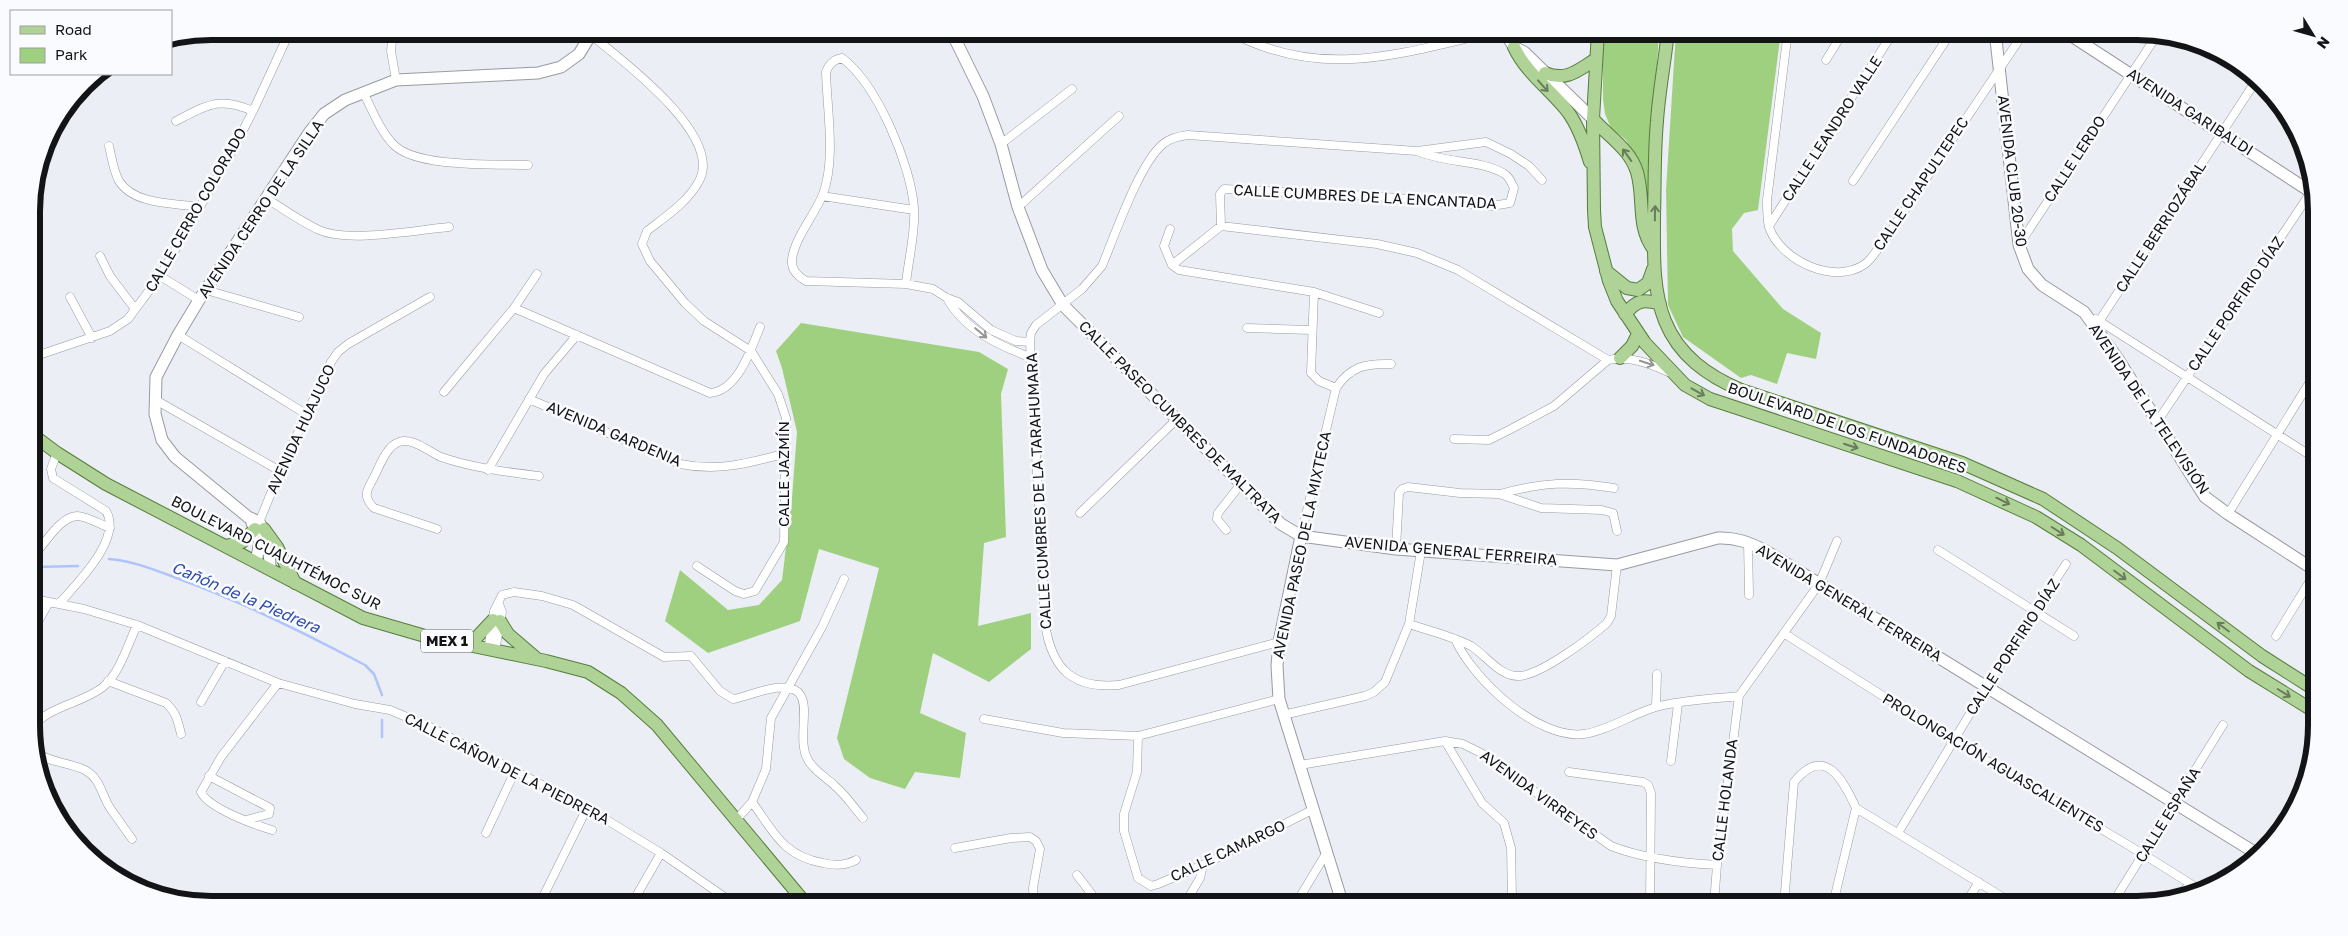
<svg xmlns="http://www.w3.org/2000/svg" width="2348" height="936" font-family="'Golos Text',sans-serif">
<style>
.green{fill:#9fd07f}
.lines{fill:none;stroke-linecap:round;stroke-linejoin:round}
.stream{stroke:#afc4f8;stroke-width:2.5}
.street-casing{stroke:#989ba1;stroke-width:9}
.secondary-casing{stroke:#989ba1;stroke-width:13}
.primary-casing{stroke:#567d3c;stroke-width:14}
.street{stroke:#fff;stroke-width:8}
.secondary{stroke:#fff;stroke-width:11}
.primary{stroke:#afd396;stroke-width:12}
.oneway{stroke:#697d5c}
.oneway2{stroke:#959596}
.labels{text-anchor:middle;stroke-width:5;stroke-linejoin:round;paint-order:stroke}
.shield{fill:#fafbfe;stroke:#58595c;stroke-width:1}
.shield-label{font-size:14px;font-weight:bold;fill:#131416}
.street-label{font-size:15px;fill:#131416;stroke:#fafbfe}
.water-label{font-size:16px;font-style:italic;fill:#304dae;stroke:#fafbfe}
.rim{fill:none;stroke:#131416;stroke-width:6}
</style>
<rect width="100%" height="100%" fill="#ebeef5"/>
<path class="green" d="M1603,31h56l-11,189 -10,-47 4,-8 -16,-25 -15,-12 -6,-14 -2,-15z
M1676,31h105l-23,179 -14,3 -12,16 1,22 50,58 38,24 -5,26 -29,-6 -10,31 -26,-9 -10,3 -58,-41 -15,-32 -2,-115z
M801,323l178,29 29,17 -7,25 5,143 -22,6 -6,83 53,-13v36l-42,33 -56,-29 -13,60 46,20 -6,45 -45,-6 -10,17 -35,-11 -26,-19 -7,-21 42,-170 -60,-19 -19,72 -92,32 -43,-32 15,-51 48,40 31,-5 23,-25 10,-82 5,-66 -15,-64 -6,-17z"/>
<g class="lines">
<path class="stream" d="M109,559c26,2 48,12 73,21 63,23 123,53 183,85l9,9 8,21
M34,567l44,-1
M382,737v-17"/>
<defs>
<path id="street" d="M393,31l-2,20 5,29
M1228,31c94,51 174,22 270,0
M1788,31l-21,169c0,8 0,19 2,27 11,33 65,59 96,37 7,-5 13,-16 19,-23l141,-210
M591,35c32,26 133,101 108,146 -11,21 -34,36 -52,50l-5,13 8,17 35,42 19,18 47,30 27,43 8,24 -2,124 -29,49 -11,3 -9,-3 -38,-25
M1826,60l18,-29
M363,92c9,17 17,39 31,53 23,23 101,19 134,20
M176,121c31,-16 43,-25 77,-10
M1001,144l71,-55
M109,146c3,12 4,24 10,35 15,24 55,22 80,26
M1853,181l99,-150
M822,196l92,14
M266,198c17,11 34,23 53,32 29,13 97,0 130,-3
M1018,207l101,-91
M1221,226l-1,-32 4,-5 149,7 119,10 18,-3 4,-15c-3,-6 -5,-12 -11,-15 -22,-13 -59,-10 -86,-22
M1769,226l125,-195
M1170,229l-6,17 8,19
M2019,245l138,-210
M100,256l10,20 25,33
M160,276l39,24
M906,284c2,-23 10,-53 8,-76 -3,-43 -37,-124 -72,-150 -9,2 -13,6 -16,14 1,38 10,87 -3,122 -8,21 -29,44 -31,66 -1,10 7,17 14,21l100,3 27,5 14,9 11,4 33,28 25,11 14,1
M206,290l93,27
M1314,292l-3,81 8,8 17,7
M70,297l22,41
M947,298c17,32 53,48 85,60
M514,308l196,85c28,-2 41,-44 50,-66
M1379,313l-65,-21 -135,-22 -7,-5 49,-39 156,18 40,9 41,17 150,90
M2096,319l220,140
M2100,320l157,-241
M1247,328l64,2
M178,335l128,79
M33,357l77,-26 18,-12 32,-43 71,-123 22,-42 37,-80
M444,392l70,-84 23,-34
M154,399l126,72
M529,399l151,65c39,8 69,-1 107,-11
M2157,422l158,-236
M1454,439l35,1 20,-10 45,-24 54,-46c22,-4 41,3 60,12
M57,453l-6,16 2,9 53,33c17,28 -30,73 -47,93
M488,470l56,-96 33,-39
M1500,494c42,-12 71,-13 114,-6
M1080,513l97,-94
M2228,514l88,-142
M258,525l22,-54 51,-109 7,-10 10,-8 82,-47
M437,529l-63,-21c-11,-11 -8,-17 -1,-29 6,-11 13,-33 26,-37 14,-5 30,10 42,15 32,11 66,15 98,19
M1226,530l-9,-11 1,-6 23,-29
M1301,536l35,-148c14,-21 29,-25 55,-24
M1748,542l1,53
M39,549c9,-10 22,-32 38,-33 10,0 24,9 33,12
M1396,549l3,-56 3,-4 6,-2 52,6 39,1 42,14 61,2 11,3 4,18
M1938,550l136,86
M34,599l50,10 53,16 141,58 77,21 35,6 40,17 157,81 74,45 75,52
M1409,624c21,7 43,12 62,22 15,9 29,31 48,30 22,-1 71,-38 88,-53l4,-7 6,-51
M34,629l15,-27
M1785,634l169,107 189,113 59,37
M2276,636l40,-65
M1455,639c17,39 82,101 129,95 20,-2 51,-21 72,-27 26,-7 56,-8 83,-11l80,-112 18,-43
M1279,642l-160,43c-47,4 -67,-16 -74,-61l-15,-282 1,-9 5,-8 46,-36 20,-23c13,-31 37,-102 61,-122 7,-6 16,-8 25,-9l229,16 69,-9 25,12 18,12 13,14
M488,650l6,-39 8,-16 12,-3 28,4 31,9 91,52 27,-1 29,35 13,8c13,-2 24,-8 37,-10 56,-11 22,43 38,71 6,11 18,17 27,26 11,9 19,22 28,32
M495,651l7,-39 -3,-8
M108,681l58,22c10,9 12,18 15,31
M201,702l24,-41
M1656,707l1,-33
M1283,715l82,-19 9,-4 11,-10 24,-58 12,-73
M984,719l79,14 75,3 141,-37
M34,725c19,-20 49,-22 69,-38 17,-14 25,-43 34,-62
M1138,736l-1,36 -13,42v17l14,47 13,8 7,-2 45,-19 111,-56
M1445,741l37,62 22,20 7,25 1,49
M35,752c15,11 34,10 50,18 16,9 16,24 25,38 7,10 15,21 22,31
M1671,761l7,-57
M1300,765l145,-24 18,3 18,9 130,93c33,13 70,17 106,19
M1569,772l74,10 5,3 3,8 -1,111
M209,776l61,32 -1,6 -23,6
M752,802c22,30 31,54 71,61 12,3 22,3 33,-3
M1856,808l158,96
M737,819l15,-17 14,-33 5,-51 51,-91 22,-48
M272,830c-17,-5 -64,-22 -71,-38l20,-35 57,-74
M486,833l29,-62
M1898,833l88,-146 80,-123
M955,848l56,-10 19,-1 6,4 4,8 -7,39 1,17
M1077,875l23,30
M2180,898l9,-15
M1714,904l3,-39 22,-169
M1784,904l10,-122c31,-38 49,-2 62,26
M1833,904l23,-96
M1965,904l14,-22
M2112,904l111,-179
M539,905l48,-97
M631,905l30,-52
M1184,905l16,-27 3,-13
M1295,905l32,-53"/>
<path id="secondary" d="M951,31l32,65 18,48 17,63 24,63 21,35 218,219 20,12 95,13 221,16 101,-27c18,-1 32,5 48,13l493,304
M1504,31l10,16 10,5 69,67
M1995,31l24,214 9,24 14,16 42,27 34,47 87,138 23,17 88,57
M2064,31l247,161
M252,523l8,18 -4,21
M1301,536l-22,106 -2,24 2,33 64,206
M270,569l-1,-28 -10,-19 -11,-5 -73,-60 -13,-17 -7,-26 1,-37 22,-42 21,-35 110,-167 15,-19 21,-14 51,-20 142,-7 23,-6 18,-13 14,-23"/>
<path id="primary" d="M1598,31l-5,88 1,91 1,17 14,54 8,20 28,42 40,42 25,14 247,82 79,36 45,28 168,126 68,42
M1668,31c-3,30 -9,60 -11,90 -3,32 -2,64 -3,95 0,34 -2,73 11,105 14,35 43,55 76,69l221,73 81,36 74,49 145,108 55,35
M1514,47c12,26 37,43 54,65 11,15 17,33 22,50
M1545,73c21,9 34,-3 51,-14
M1593,119c15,17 37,30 44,53 8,27 -1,54 17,78
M1606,271l21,17 11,2 10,-7 5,-14
M1625,314c12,-14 18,-15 35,-10
M1620,358l12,-12 6,-12
M33,435l24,18 49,31 257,134 62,18 121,25 42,11 33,21 36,32 150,180
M264,529l13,18 18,36
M226,546l16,-4 13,-13
M500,621l8,13 28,24
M461,645l16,-8 16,-17"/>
</defs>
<use href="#street" class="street-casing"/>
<use href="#secondary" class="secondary-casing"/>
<use href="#primary" class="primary-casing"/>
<use href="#street" class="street"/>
<use href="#secondary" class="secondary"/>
<use href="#primary" class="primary"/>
</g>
<defs><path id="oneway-shaft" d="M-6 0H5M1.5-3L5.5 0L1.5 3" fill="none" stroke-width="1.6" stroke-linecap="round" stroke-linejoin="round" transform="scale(1.25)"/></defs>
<g class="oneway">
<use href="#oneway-shaft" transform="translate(1543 86) rotate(48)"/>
<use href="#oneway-shaft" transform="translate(1627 155) rotate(-126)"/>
<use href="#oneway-shaft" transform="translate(1655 213) rotate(-89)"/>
<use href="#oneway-shaft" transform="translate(1698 392) rotate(29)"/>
<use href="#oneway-shaft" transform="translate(1851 446) rotate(18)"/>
<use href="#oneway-shaft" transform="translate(2003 501) rotate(26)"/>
<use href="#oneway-shaft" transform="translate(2058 531) rotate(32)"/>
<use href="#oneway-shaft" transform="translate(2120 575) rotate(37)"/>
<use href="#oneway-shaft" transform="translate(2223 627) rotate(-143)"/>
<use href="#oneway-shaft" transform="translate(2284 693) rotate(32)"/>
</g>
<g class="oneway2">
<use href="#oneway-shaft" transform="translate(981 333) rotate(40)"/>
<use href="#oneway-shaft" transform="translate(1647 363) rotate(18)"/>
</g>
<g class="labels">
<rect class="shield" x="421" y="629.5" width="52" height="23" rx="4"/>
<g class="shield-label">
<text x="447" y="646">MEX 1</text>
</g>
<g class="street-label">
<text transform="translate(2190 112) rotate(33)" y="5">AVENIDA GARIBALDI</text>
<text transform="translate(1832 129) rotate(-57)" y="5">CALLE LEANDRO VALLE</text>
<text transform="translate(2075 159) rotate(-57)" y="5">CALLE LERDO</text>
<text transform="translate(2012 171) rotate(83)" y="5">AVENIDA CLUB 20-30</text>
<text transform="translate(1921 184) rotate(-56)" y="5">CALLE CHAPULTEPEC</text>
<text transform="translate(1365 197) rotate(3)" y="5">CALLE CUMBRES DE LA ENCANTADA</text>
<text transform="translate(261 209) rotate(-56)" y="5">AVENIDA CERRO DE LA SILLA</text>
<text transform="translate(196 210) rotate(-60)" y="5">CALLE CERRO COLORADO</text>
<text transform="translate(2161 227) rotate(-57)" y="5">CALLE BERRIOZÁBAL</text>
<text transform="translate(2236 304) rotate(-56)" y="5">CALLE PORFIRIO DÍAZ</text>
<text transform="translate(2149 409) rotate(56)" y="5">AVENIDA DE LA TELEVISIÓN</text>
<text transform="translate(1180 422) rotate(45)" y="5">CALLE PASEO CUMBRES DE MALTRATA</text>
<text transform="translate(1847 428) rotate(19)" y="5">BOULEVARD DE LOS FUNDADORES</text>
<text transform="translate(301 429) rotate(-65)" y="5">AVENIDA HUAJUCO</text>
<text transform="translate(614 434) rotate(23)" y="5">AVENIDA GARDENIA</text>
<text transform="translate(784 474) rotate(-90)" y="5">CALLE JAZMÍN</text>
<text transform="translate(1039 491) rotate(-93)" y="5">CALLE CUMBRES DE LA TARAHUMARA</text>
<text transform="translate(1302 545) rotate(-78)" y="5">AVENIDA PASEO DE LA MIXTECA</text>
<text transform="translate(1451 551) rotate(5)" y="5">AVENIDA GENERAL FERREIRA</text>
<text transform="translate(276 553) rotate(27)" y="5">BOULEVARD CUAUHTÉMOC SUR</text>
<text transform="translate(1849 603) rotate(31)" y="5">AVENIDA GENERAL FERREIRA</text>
<text transform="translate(2013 647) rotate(-57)" y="5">CALLE PORFIRIO DÍAZ</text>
<text transform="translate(1993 763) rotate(31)" y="5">PROLONGACIÓN AGUASCALIENTES</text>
<text transform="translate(507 769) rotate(27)" y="5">CALLE CAÑON DE LA PIEDRERA</text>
<text transform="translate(1539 795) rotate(36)" y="5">AVENIDA VIRREYES</text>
<text transform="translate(1725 800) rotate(-83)" y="5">CALLE HOLANDA</text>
<text transform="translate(2168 815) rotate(-58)" y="5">CALLE ESPAÑA</text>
<text transform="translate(1228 851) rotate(-25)" y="5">CALLE CAMARGO</text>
</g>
<g class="water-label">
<text transform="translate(246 597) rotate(23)" y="6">Cañón de la Piedrera</text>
</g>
</g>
<path d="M0 0H2348V936H0ZM211 40H2137A171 171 0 0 1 2308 211V725A171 171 0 0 1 2137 896H211A171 171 0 0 1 40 725V211A171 171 0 0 1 211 40Z" fill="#fafbfe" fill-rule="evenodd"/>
<path class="rim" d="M211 40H2137A171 171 0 0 1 2308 211V725A171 171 0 0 1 2137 896H211A171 171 0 0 1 40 725V211A171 171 0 0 1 211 40Z"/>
<rect x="10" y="10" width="162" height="65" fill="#fafbfe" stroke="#9e9fa1"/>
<rect x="20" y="26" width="25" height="8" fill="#afd396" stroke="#9e9fa1"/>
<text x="55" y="35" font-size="15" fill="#131416">Road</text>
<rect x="20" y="48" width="25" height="15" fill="#9fd07f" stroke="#9e9fa1"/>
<text x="55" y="60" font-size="15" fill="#131416">Park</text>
<g transform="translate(2313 35) rotate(127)" stroke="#fafbfe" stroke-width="4" paint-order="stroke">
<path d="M0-4L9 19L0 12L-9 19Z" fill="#131416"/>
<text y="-8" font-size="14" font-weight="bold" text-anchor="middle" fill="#131416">N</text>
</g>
</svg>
